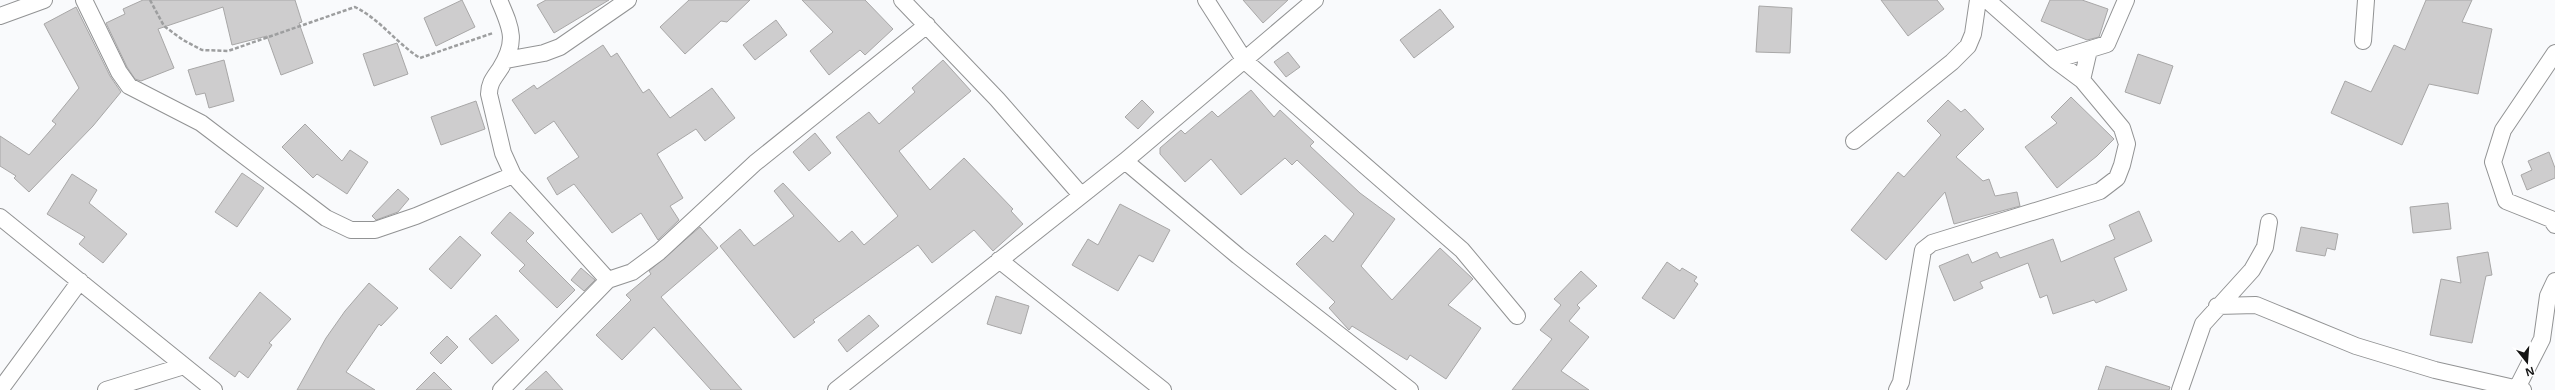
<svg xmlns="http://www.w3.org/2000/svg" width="2555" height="390" font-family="'Open Sans',sans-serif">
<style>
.building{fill:#cecdce;stroke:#a8a7a7}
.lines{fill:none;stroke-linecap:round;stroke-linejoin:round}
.street-casing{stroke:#929394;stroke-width:18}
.path{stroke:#9d9e9f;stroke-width:2.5;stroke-dasharray:4 2;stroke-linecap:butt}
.street{stroke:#fff;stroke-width:16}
</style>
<rect width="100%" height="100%" fill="#f9fafc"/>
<path class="building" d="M143,0h152l7,22 -3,1 14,40 -32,12 -14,-39 -35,9 -9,-38 -65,22 16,39 -33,13 -6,-2 -8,-12 -21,-44 19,-9 -2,-5z
M462,0l13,27 -39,19 -12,-28z
M546,0h63l-55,33 -17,-28z
M689,0h61l-23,22 -6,-1 -36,33 -25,-27z
M802,0h63l28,29 -28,26 -5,-5 -31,25 -19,-24 23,-19z
M1243,0h45l-25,23z
M1881,0h56l7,9 -36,27z
M2050,0h32l26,9 -9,28 -12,3 -46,-19z
M2426,0h46l-10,22 30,7 -14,65 -49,-10 -27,61 -71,-32 14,-32 26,11 23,-47 11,5z
M1759,6l33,2 -2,45 -34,-1z
M76,7l34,69 11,16 -28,34 -64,66 -15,-14 2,-2 -16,-10v-30l29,19 27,-31 -4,-3 27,-33 -35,-64z
M1440,9l14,18 -40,31 -14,-18z
M776,20l11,15 -32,25 -12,-15z
M397,43l11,31 -34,12 -11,-32z
M603,45l8,12 6,-4 26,40 6,-4 21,29 42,-30 23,30 -30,23 -9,-12 -39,25 26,44 -13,8 9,14 -21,20 -17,-27 -29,20 -38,-49 -17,11 -10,-17 32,-21 -25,-36 -19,13 -23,-34 22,-15 3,4z
M1288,52l12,15 -14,10 -12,-15z
M2138,54l35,12 -13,38 -35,-12z
M224,60l10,41 -25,7 -4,-15 -9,2 -8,-25z
M943,60l28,31 -72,60 31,39 34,-32 49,51 -2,2 12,13 -30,27 -19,-21 -42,33 -14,-18 -105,75 2,2 -21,16 -74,-92 20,-17 14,17 40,-30 -20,-25 9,-8 56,59 13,-11 12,14 34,-29 -62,-79 33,-25 10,12 36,-32 -3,-4z
M1251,90l23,27 6,-7 34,32 -4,4 50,47 35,26 -34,47 31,34 48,-52 33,31 -25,26 33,23 -35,51 -36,-24 -3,5 -55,-34 -3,4 -20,-22 6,-6 -39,-38 29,-29 8,7 21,-28 -57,-54 -5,5 -7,-7 -44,37 -30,-36 -26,23 -25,-28v-6l21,-18 4,4 27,-23 6,6z
M2071,97l43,42 -17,17 -40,32 -32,-41 32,-24 -6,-6z
M1142,100l12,12 -16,17 -13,-12z
M1948,100l13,12 4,-3 19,20 -28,28 27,24 6,-2 6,17 22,-4 3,14 -66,18 -9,-32 -59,68 -35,-30 47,-58 6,5 37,-42 -14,-14z
M476,101l9,28 -44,16 -10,-28z
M305,124l37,37 8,-11 18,12 -21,32 -30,-20 -4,4 -31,-31z
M815,133l16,20 -22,18 -16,-19z
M2549,152l6,16v10l-28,12 -6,-15 11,-5 -4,-9z
M242,173l22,15 -27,39 -22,-15z
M72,174l25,16 -8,13 38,31 -24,29 -24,-19 6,-7 -38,-23z
M398,189l11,10 -11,13 -22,8 -4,-4z
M2448,203l3,26 -38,4 -3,-26z
M1120,204l50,26 -17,32 -14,-7 -21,36 -46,-26 16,-26 10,6z
M2139,211l13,30 -38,17 13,32 -31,13 -2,-3 -41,14 -6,-19 -7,3 -12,-35 -48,19 3,6 -29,13 -15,-35 29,-12 4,9 25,-11 3,6 53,-19 8,23 54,-23 -6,-14z
M510,212l24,21 -8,8 49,49 -18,18 -38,-37 6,-6 -34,-32z
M700,227l18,21 -57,49 81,93h-31l-57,-63 -32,33 -26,-25 35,-35 -5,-5 25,-21 -2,-3z
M2301,227l37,7 -3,16 -8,-2 -2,8 -29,-5z
M460,236l21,19 -30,34 -22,-20z
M2488,252l4,23 -6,1 -14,67 -42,-8 11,-56 20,4 -4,-26z
M1667,262l13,9 2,-3 15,9 -3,4 4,3 -24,35 -32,-21z
M581,268l14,12 -11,11 -13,-11z
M1581,271l16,15 -20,19 3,3 -11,13 20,16 -28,34 28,19h-77l40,-51 -12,-9 21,-25 -7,-6z
M369,283l29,25 -17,18 -2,-2 -33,48 29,18h-78l29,-52 19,-27z
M260,292l31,27 -22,24 3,2 -24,33 -9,-7 -4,6 -26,-19z
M996,296l33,10 -8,28 -34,-10z
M496,315l23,25 -27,24 -23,-25z
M869,315l10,11 -32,26 -9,-12z
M447,336l11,11 -17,17 -11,-11z
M2106,366l64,21 -1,3h-71z
M546,371l17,19h-38z
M434,372l18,18h-36z"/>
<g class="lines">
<defs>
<path id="street" d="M84,0l35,72 10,14 72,37 125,95 25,12h24l41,-14 97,-41
M499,0c12,28 19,41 1,69 -6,9 -11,14 -11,25l14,59 10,22 95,105
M902,0l95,99 84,96
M1206,0l39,61 217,189 55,66
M0,16l44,-16
M2363,41l3,-41
M2555,53l-52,77 -10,32 13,39 45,18 4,6
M506,60l38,-7 16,-6 68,-47
M2055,60l52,-16 19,-44
M2082,80l7,-30
M1854,141l98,-79 16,-16 5,-12 5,-34
M1125,161l113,95 172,134
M0,217l214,173
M999,260l164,130
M2217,306l39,-1 100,41 79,24 88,20
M2517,388l25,-49 6,-43 7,-15
M0,390l80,-109
M106,390l78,-24
M501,390l107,-110 24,-8 27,-20 96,-89 172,-138
M836,390l289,-229 190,-161
M1897,390l4,-8 22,-132 9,-7 168,-52 17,-13 5,-13 5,-21 -5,-16 -40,-48 -27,-20 -68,-60
M2180,390l23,-66 49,-54 13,-23 4,-25"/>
</defs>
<use href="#street" class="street-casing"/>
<path class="path" d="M150,0l14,26 19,14 19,10 26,1 127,-44c26,13 40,35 65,51l73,-25"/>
<use href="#street" class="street"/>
</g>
<g transform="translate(2527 362) rotate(163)" stroke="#ffffff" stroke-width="3" paint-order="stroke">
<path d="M0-3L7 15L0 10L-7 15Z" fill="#151515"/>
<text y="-6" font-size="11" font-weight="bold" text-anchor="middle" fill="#151515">N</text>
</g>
</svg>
